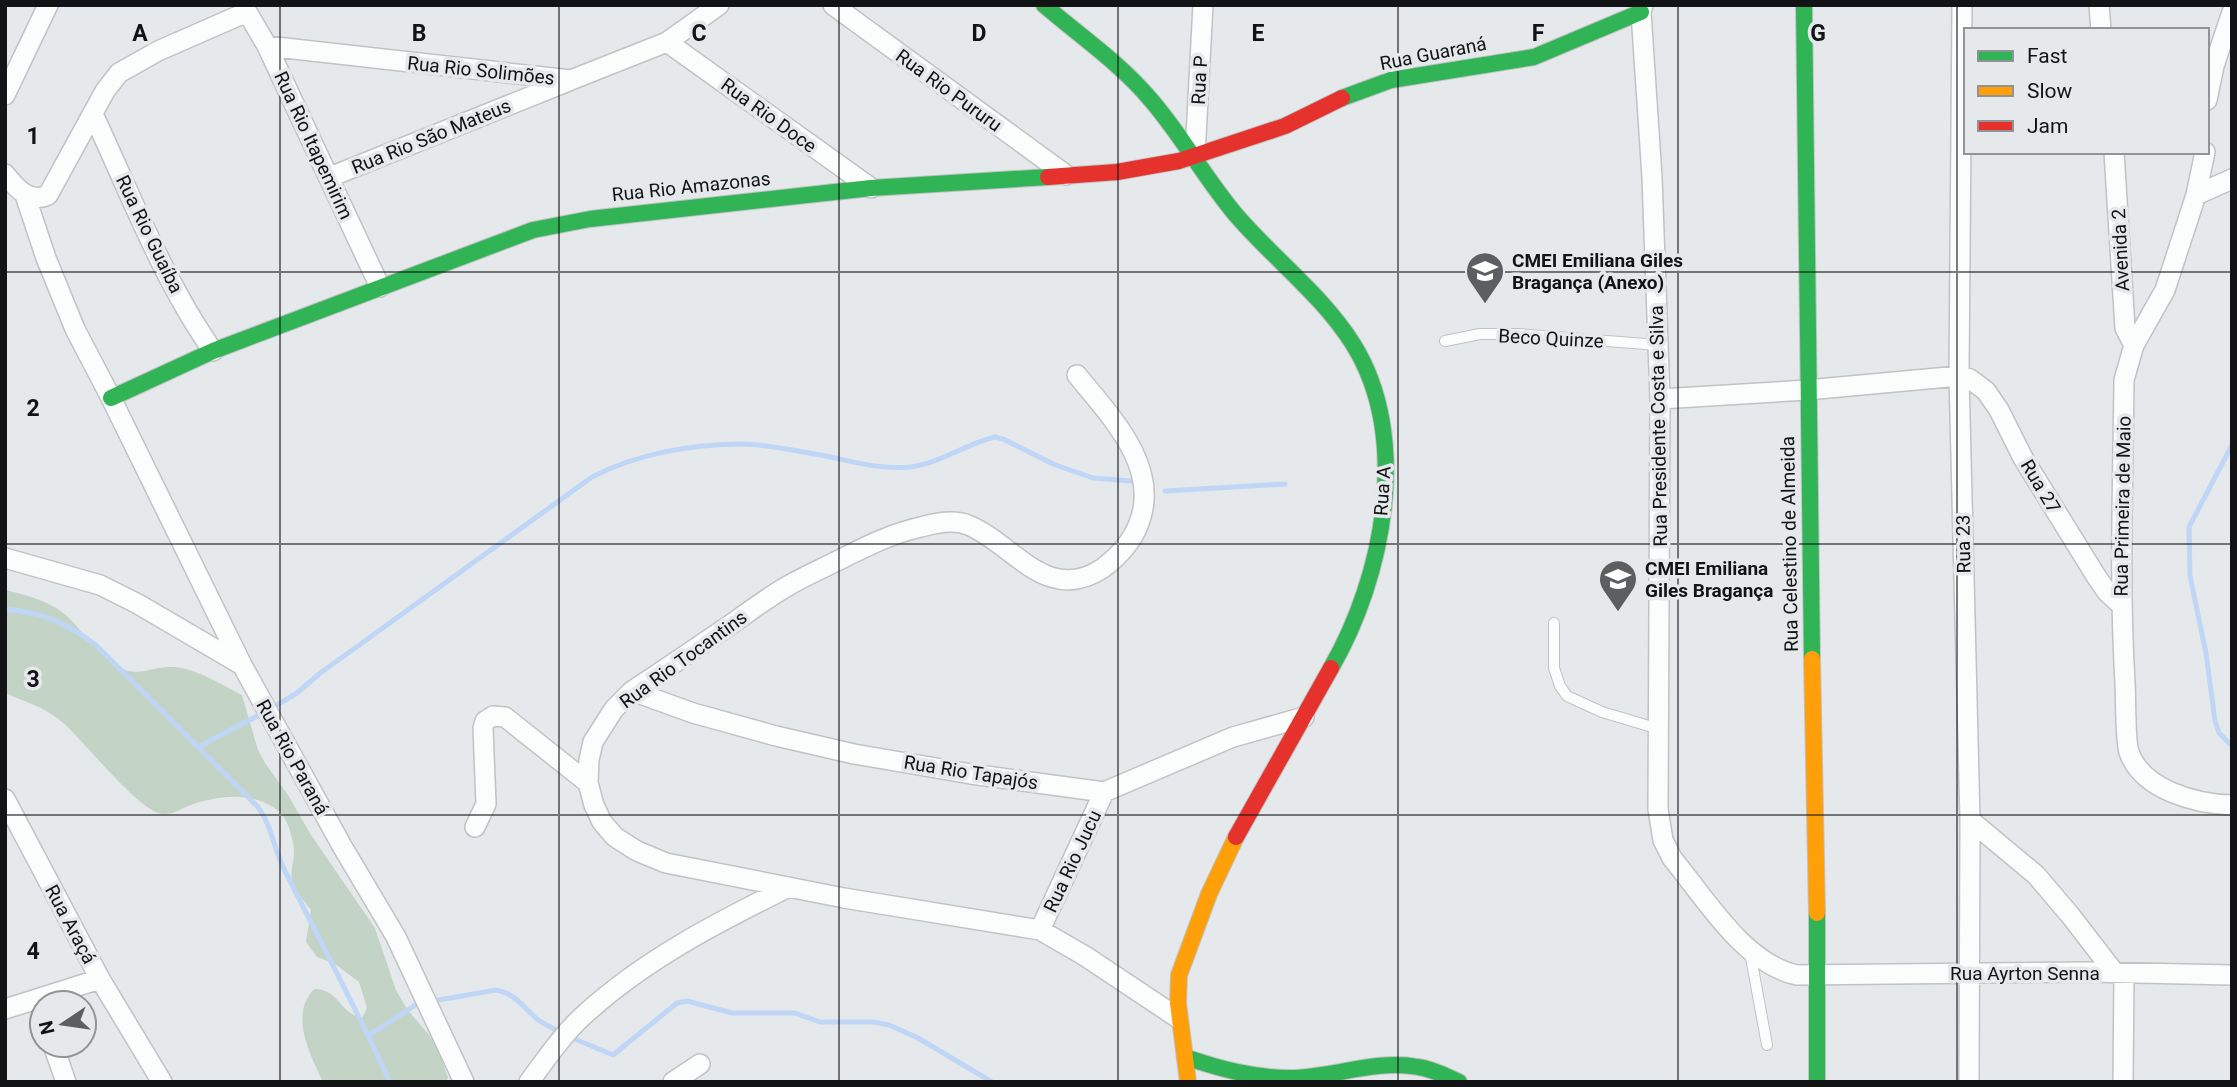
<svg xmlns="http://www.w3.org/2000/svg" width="2237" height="1087" font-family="Roboto,sans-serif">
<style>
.green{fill:#c3d4c6}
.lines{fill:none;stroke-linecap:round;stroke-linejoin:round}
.stream{stroke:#bfd6f7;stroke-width:5}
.lane-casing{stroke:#c0c2c3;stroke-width:12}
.street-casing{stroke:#c0c2c3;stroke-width:22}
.fast-casing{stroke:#c0c2c3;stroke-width:18}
.slow-casing{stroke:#c0c2c3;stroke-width:18}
.jam-casing{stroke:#c0c2c3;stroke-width:18}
.lane{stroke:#fbfcfc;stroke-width:10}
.street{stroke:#fbfcfc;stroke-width:19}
.fast{stroke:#30b455;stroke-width:16}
.slow{stroke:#ff9f0a;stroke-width:16}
.jam{stroke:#e5322d;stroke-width:16}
.grid{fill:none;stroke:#121314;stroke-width:2;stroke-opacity:0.55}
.labels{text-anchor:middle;stroke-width:7;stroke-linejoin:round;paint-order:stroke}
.street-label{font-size:19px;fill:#121314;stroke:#e5e9ec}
.poi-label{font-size:19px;font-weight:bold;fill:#121314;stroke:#e5e9ec;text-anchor:start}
.grid-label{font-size:23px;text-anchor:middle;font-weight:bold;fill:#121314;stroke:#e5e9ec;stroke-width:7;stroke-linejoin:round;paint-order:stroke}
</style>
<rect width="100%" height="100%" fill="#e6e9eb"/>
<path class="green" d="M5,590c22,5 48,12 64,28 17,17 29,37 50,49 20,11 33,-1 53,0 24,1 50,18 70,28l16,55 7,13 23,32 23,40 64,93 21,62 11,19 22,26 11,19 8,24 -3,4h-122c-13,-28 -34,-67 -9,-93 25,0 24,23 48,29l5,-10 -8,-26 -24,-18 -18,-7 -11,-15 5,-32c-6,-8 -15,-17 -18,-27 -4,-11 1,-20 1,-31 0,-11 -6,-32 -14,-40 -25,-21 -58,-17 -87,-8 -11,4 -22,13 -35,9 -25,-9 -73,-71 -96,-91 -17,-15 -37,-20 -57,-29z"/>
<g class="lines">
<path class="stream" d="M2232,445l-43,82 1,49 16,77 9,68 4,12 13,13
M1165,491l120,-7
M5,609c38,4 60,13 91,36l162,162c14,19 16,43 27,64 35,70 72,139 105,211
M272,708l25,-15 22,-19 273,-197c44,-23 100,-33 150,-33 25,0 53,7 79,11 30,6 58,15 89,12 31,-4 55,-23 85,-30l8,2 50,25 40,14 38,3
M198,747l65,-34
M433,1001l63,-11c19,3 27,17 41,29 8,6 16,9 25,14
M369,1035l48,-31 6,-1
M570,1037l43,18 64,-52 10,-2 45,12h63l25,9h53l16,3 29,13 74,44"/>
<defs>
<path id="lane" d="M1445,341l35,-7h39l139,11
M1554,623v45l6,18 7,10 35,16 57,17
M1750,952l17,93"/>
<path id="street" d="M243,5l24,41 113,241
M833,5l233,170
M1643,5l-2,7 11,165 8,222 -2,410 5,31 9,18c33,40 72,106 125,117l292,-3 143,3
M1962,5l-3,371 11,444 -1,262
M2099,5l2,25
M667,42l204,146
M267,46l304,34 96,-38 52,-37
M5,95l43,-90
M2207,100l7,-34 18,-54
M93,114c36,77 71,168 120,237
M2114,152l11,176 9,17
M2205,152l-9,43 -31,95 -31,55 -10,35c-1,101 -5,202 1,303 1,15 0,57 4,69 13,38 67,52 103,53
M1195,155l8,-150
M5,174c11,14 25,30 43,21l57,-104 14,-18 39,-22 89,-39
M330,177l239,-96
M25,195l21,63 29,71 36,69 131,267 100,181 54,91 68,145
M2196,195l36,-16
M1077,375c32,40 84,91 62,148 -7,19 -20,33 -36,45 -56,38 -90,-25 -135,-43 -14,-6 -33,-2 -47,2 -32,7 -60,22 -88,36 -16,8 -32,15 -47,24 -19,11 -36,24 -53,36 -34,23 -67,46 -101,68l-18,18 -21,33 -4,18 -1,23 6,22 8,17 13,15 22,14 29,12 178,35 196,32 45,26 93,62
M1660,399l147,-9 152,-14 11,3 16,12 13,19 24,48 73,118 11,16 13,12
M5,558l95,27 38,19 104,61
M632,691l61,22 83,23 78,18 117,20 133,18 129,-55 71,-20
M5,799l95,180 62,103
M1970,820l66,55 34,40 44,57
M475,827l11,-23 -3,-76 2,-7 8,-5 12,1 83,66
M1040,930l64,-138
M5,1009l95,-30
M53,1045l13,37
M529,1082c17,-23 34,-48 55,-67 60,-55 132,-92 205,-128
M673,1082l27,-18
M2123,1082l1,-108"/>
<path id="fast" d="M1044,5c36,31 76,58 107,95 31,36 54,78 85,115 38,44 86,80 117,129 59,94 30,234 -22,324
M1804,5l8,654
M1342,98l49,-18 143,-23 107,-45
M111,398l102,-47 320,-121 57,-11 281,-31 177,-11
M1817,913v169
M1188,1058c33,11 66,20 101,20 43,0 86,-19 129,-11 15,2 28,9 41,15"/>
<path id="slow" d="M1812,659l5,254
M1188,1082l-10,-79 1,-28 30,-81 27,-57"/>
<path id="jam" d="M1048,177l69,-5 62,-11 106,-35 57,-28
M1236,837l95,-169"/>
</defs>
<use href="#lane" class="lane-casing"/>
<use href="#street" class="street-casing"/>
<use href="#fast" class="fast-casing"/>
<use href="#slow" class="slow-casing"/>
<use href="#jam" class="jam-casing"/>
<use href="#lane" class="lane"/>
<use href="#street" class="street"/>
<use href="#fast" class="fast"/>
<use href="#slow" class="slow"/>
<use href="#jam" class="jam"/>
</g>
<path class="grid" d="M280,5v1077M559,5v1077M839,5v1077M1118,5v1077M1398,5v1077M1678,5v1077M1957,5v1077M5,272h2227M5,544h2227M5,815h2227"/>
<defs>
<symbol id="school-pin" viewBox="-11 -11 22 30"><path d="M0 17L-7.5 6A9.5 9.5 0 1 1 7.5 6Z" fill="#5c5e5f" stroke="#e5e9ec"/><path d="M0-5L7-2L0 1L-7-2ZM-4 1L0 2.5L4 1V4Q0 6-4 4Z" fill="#fff"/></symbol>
</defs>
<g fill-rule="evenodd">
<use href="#school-pin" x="1463" y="249" width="44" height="60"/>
<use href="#school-pin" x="1596" y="557" width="44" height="60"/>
</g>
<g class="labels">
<g class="street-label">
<text transform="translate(1433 53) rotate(-11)" y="7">Rua Guaraná</text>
<text transform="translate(481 70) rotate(6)" y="7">Rua Rio Solimões</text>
<text transform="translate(1199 80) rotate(-87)" y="7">Rua P</text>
<text transform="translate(949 90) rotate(36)" y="7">Rua Rio Pururu</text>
<text transform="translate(769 115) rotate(36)" y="7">Rua Rio Doce</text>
<text transform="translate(431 136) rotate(-22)" y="7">Rua Rio São Mateus</text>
<text transform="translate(314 145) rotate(65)" y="7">Rua Rio Itapemirim</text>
<text transform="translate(691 186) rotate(-6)" y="7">Rua Rio Amazonas</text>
<text transform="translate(150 234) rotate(64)" y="7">Rua Rio Guaíba</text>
<text transform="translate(2120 250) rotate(-93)" y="7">Avenida 2</text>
<text transform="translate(1551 338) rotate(3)" y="7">Beco Quinze</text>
<text transform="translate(1658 426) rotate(-91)" y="7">Rua Presidente Costa e Silva</text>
<text transform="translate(2041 486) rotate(59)" y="7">Rua 27</text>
<text transform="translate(1382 491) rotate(-86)" y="7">Rua A</text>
<text transform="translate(2122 506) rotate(-89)" y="7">Rua Primeira de Maio</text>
<text transform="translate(1789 544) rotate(-91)" y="7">Rua Celestino de Almeida</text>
<text transform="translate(1963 544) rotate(-91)" y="7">Rua 23</text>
<text transform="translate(683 659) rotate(-36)" y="7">Rua Rio Tocantins</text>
<text transform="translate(293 757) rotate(61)" y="7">Rua Rio Paraná</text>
<text transform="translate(971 772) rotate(9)" y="7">Rua Rio Tapajós</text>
<text transform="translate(1072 861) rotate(-65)" y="7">Rua Rio Jucu</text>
<text transform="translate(71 924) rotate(62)" y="7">Rua Araçá</text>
<text x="2025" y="980">Rua Ayrton Senna</text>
</g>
<g class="poi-label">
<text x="1512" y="267">CMEI Emiliana Giles<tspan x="1512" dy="22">Bragança (Anexo)</tspan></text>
<text x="1645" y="575">CMEI Emiliana<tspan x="1645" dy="22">Giles Bragança</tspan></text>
</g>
</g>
<g class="grid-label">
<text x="140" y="41">A</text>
<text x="419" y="41">B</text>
<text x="699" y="41">C</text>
<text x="979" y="41">D</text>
<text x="1258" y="41">E</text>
<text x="1538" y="41">F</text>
<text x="1818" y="41">G</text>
<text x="33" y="144">1</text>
<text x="33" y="416">2</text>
<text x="33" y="687">3</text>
<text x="33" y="959">4</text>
</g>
<rect width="2237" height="1087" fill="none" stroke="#121314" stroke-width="14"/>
<rect x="1964" y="28" width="245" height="126" fill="#e5e9ec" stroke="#919396" stroke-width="2"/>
<rect x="1978" y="51" width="35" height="10" fill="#30b455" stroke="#919396" stroke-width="2"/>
<text x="2027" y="63" font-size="21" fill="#121314">Fast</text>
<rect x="1978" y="86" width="35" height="10" fill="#ff9f0a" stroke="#919396" stroke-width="2"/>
<text x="2027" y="98" font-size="21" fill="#121314">Slow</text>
<rect x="1978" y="121" width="35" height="10" fill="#e5322d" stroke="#919396" stroke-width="2"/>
<text x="2027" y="133" font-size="21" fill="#121314">Jam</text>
<g transform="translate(63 1024) rotate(257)"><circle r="33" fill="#e5e9ec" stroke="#919396" stroke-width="2"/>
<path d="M0-5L12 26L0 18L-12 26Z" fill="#5c5e5f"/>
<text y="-10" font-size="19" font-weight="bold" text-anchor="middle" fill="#121314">N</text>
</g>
</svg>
